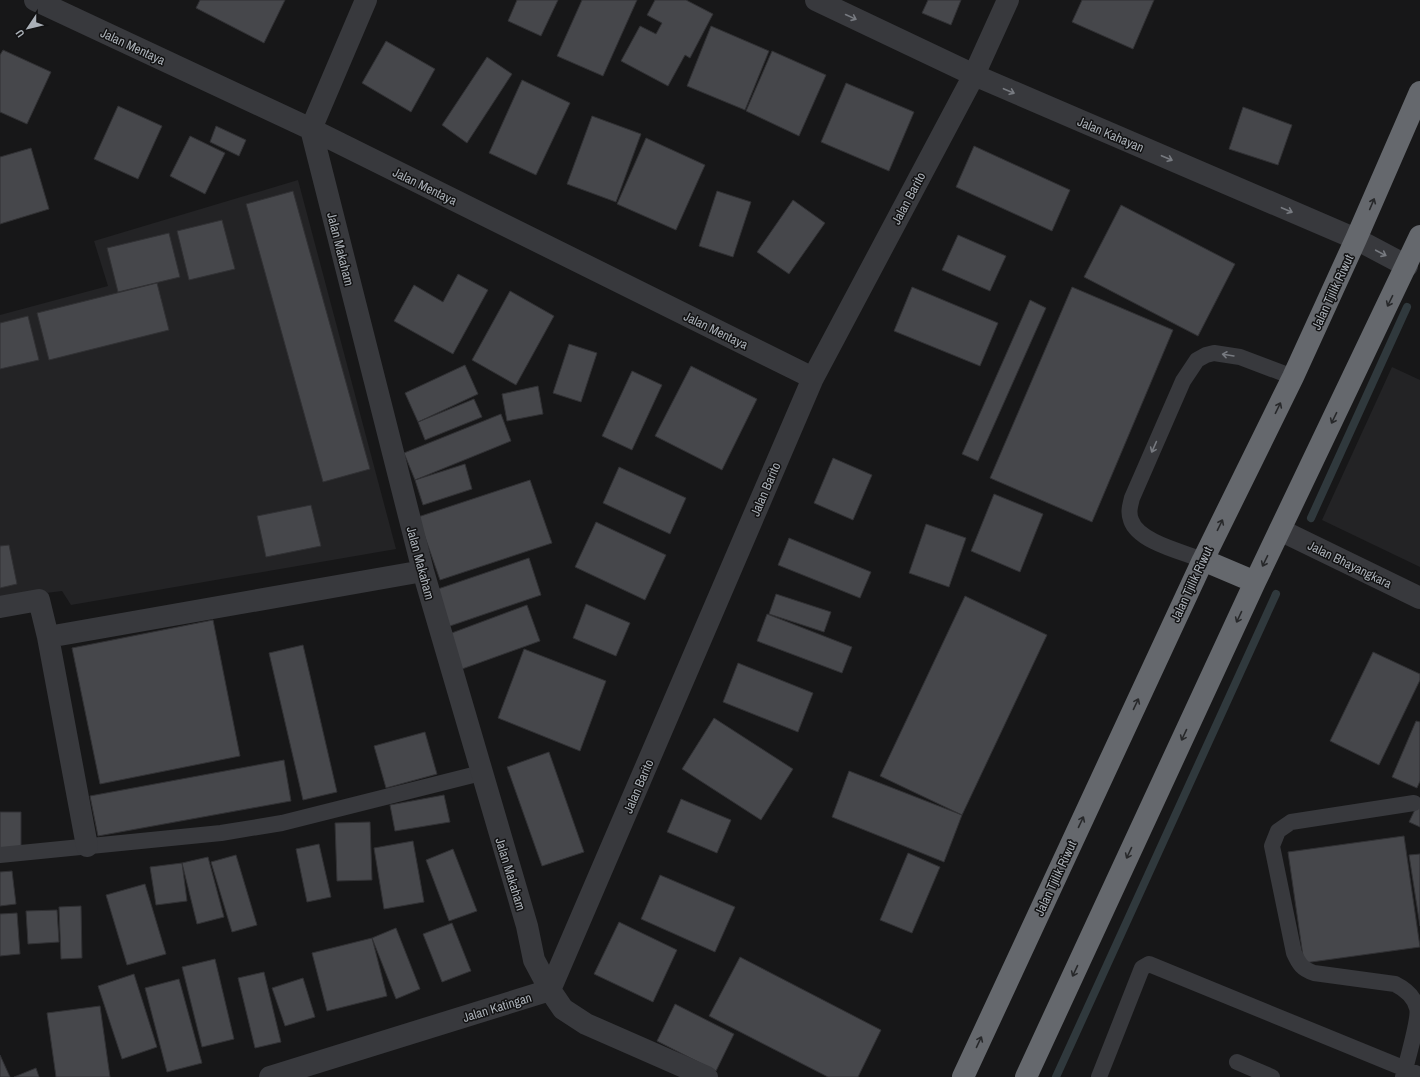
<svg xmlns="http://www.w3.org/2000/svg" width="1420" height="1077" font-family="'Archivo Narrow',sans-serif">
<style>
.built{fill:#232325}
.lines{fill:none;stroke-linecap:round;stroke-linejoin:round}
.stream{stroke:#30393d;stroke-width:8}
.building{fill:#46474b;stroke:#313134}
.lane{stroke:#38393d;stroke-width:16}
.street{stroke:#38393d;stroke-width:22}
.highway{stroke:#65686d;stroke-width:22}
.oneway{stroke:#777a80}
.oneway2{stroke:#27282a}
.labels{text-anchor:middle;stroke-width:3;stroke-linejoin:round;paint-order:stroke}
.street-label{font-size:13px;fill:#aab0b7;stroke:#121213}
</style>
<rect width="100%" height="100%" fill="#171718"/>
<path class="built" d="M298,180l98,369 -325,56 -9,-14 -62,8v-284l108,-29 -14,-45z
M1392,367l28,13v187l-98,-47z"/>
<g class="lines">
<path class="stream" d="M1311,518l96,-211
M1056,1077l220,-483"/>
</g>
<path class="building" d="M200,0h85l-21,43 -68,-35z
M517,0h41l-17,36 -33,-15z
M582,0h55l-34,76 -46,-20z
M655,0h31l27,14 -23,44 -5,-3 -17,31 -47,-25 19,-35 16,8 6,-11 -15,-8z
M928,0h33l-10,25 -29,-12z
M1082,0h72l-21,49 -61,-27z
M711,26l58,25 -24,59 -58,-24z
M386,41l49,28 -24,43 -49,-29z
M3,50l48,22 -24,52 -27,-12v-57z
M772,51l54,24 -27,61 -53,-25z
M487,57l25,17 -45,69 -25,-18z
M522,80l48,23 -34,72 -47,-22z
M846,83l68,29 -25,59 -68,-29z
M118,106l44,20 -24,53 -44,-20z
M1243,107l49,18 -14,40 -49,-16z
M592,116l49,18 -25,68 -49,-18z
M216,126l30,14 -7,16 -29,-14z
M190,136l35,17 -20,41 -35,-18z
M646,138l59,27 -29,65 -59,-26z
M974,146l96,44 -18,41 -96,-44z
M31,148l18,61 -49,15v-67z
M293,191l77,278 -47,13 -77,-278z
M717,191l34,11 -18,55 -34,-11z
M793,200l32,23 -36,51 -32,-22z
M1121,205l114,59 -37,72 -114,-59z
M222,220l13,49 -46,11 -12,-49z
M169,233l11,44 -62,15 -11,-44z
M958,235l48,21 -16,35 -48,-21z
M458,274l30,16 -35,64 -59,-33 20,-36 29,17z
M157,283l12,47 -120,30 -12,-47z
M912,287l86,36 -18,43 -86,-35z
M1072,287l101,43 -81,192 -102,-44z
M510,291l44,25 -38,69 -44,-25z
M1030,300l16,8 -68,153 -16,-7z
M28,316l11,44 -39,9v-46z
M569,344l28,9 -16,49 -28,-9z
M465,365l13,29 -60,28 -13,-29z
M691,366l66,33 -35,71 -67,-34z
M632,371l30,14 -30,65 -30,-14z
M538,386l5,28 -36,7 -5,-27z
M474,399l8,18 -57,23 -7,-18z
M501,414l10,27 -96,39 -11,-27z
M833,458l39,17 -19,45 -39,-17z
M465,464l7,25 -49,16 -8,-25z
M619,467l67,31 -16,36 -67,-31z
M530,480l22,63 -112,37 -22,-63z
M994,494l49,20 -23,58 -49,-21z
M311,505l10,41 -55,11 -9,-41z
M596,522l70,33 -21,45 -70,-33z
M926,524l40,14 -17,49 -40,-14z
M789,538l82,34 -11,26 -82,-33z
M9,545l8,39 -17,4v-42z
M529,558l12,37 -94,32 -12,-37z
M776,594l55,18 -7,20 -55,-18z
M965,596l82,39 -85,180 -82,-39z
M586,604l44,19 -14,33 -43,-18z
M527,605l13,36 -78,28 -13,-35z
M767,614l85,33 -10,26 -85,-32z
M213,620l27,136 -140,28 -28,-136z
M303,645l34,147 -34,8 -34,-147z
M524,649l82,32 -26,70 -82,-33z
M1373,652l47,22v6l-41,85 -49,-24z
M738,663l75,30 -15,39 -75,-30z
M714,718l79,51 -32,51 -79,-51z
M1416,721l4,1v59l-3,7 -25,-11z
M425,732l12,42 -51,14 -12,-42z
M549,752l35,100 -42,14 -35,-99z
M284,760l7,41 -193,35 -8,-40z
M849,771l113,44 -18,47 -112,-45z
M444,795l6,27 -55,9 -5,-26z
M681,799l50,21 -14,33 -50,-21z
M1420,799v28l-11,-5z
M0,812h21v37h-21z
M370,822l2,58 -35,1 -2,-58z
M1404,836l16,111 -116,16 -16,-111z
M413,841l11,61 -40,7 -10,-61z
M319,844l12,53 -24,5 -11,-53z
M453,849l24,62 -28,10 -23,-61z
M908,853l32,14 -28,66 -32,-13z
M1420,854v72l-11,-71z
M236,855l21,70 -25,7 -21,-70z
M208,857l16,60 -27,7 -15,-61z
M182,863l5,38 -31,4 -6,-38z
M12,871l4,33 -16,2v-34z
M660,875l75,32 -20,45 -74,-33z
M145,884l21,70 -39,11 -21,-70z
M81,906l1,52 -21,1 -2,-52z
M57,910l2,32 -31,2 -2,-33z
M17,913l3,41 -20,2v-42z
M619,922l58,28 -24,52 -59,-28z
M452,923l19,48 -29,11 -19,-48z
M396,928l24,61 -24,10 -24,-61z
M372,938l15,58 -60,15 -15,-58z
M740,957l141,73 -23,47h-30l-119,-61z
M215,959l19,80 -32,8 -20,-80z
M264,972l17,70 -26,6 -17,-70z
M134,974l23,73 -35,12 -24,-73z
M303,978l12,39 -30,9 -13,-38z
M179,979l23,84 -35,9 -22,-84z
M675,1004l59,30 -18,37 -59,-30z
M100,1006l10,71h-54l-9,-64z
M0,1055l10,22h-10z
M36,1068l3,9h-25z"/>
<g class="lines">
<path class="lane" d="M1203,560c-20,-8 -65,-18 -72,-40 -3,-8 -1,-14 1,-22l51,-117 14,-21 9,-5 8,-2 26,4 53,20
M0,855l221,-22 61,-10 199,-50
M1237,1062l35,15
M1099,1077l43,-109 7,-4 271,111
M1403,1077c3,-13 17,-59 14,-69 -3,-12 -12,-19 -22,-24l-81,-11c-12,-4 -15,-9 -20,-20l-22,-107 6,-15 13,-9 123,-19"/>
<path class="street" d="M35,0l276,129 502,249
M816,0l158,75 382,164 51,27
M311,129l112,442 104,355 7,34 16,30 13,19 23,15 121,53
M311,129l55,-129
M1280,530l140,68
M0,607l39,-7 9,37 375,-66
M48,637l39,209
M550,990l263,-612 161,-303 34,-75
M270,1077l280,-87"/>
<path class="highway" d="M1203,560l52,22
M963,1077l240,-517 90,-183 63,-138 64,-147
M1026,1077l229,-495 165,-346"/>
</g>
<defs><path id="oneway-shaft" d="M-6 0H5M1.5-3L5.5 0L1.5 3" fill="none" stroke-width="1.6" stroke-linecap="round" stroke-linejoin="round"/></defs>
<g class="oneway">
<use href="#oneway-shaft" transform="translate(851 17) rotate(25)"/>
<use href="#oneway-shaft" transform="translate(1009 91) rotate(23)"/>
<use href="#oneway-shaft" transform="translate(1167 158) rotate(23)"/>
<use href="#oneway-shaft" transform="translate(1287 210) rotate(23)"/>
<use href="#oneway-shaft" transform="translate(1381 253) rotate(28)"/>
<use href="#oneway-shaft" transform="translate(1228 355) rotate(-171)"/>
<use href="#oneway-shaft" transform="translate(1154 447) rotate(114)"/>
</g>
<g class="oneway2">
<use href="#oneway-shaft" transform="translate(1372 204) rotate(-67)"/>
<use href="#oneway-shaft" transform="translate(1390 301) rotate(116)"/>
<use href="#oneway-shaft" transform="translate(1278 408) rotate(-64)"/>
<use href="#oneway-shaft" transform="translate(1334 418) rotate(116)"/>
<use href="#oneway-shaft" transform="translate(1220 525) rotate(-64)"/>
<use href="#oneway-shaft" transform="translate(1265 561) rotate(116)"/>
<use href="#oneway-shaft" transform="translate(1239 617) rotate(115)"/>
<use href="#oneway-shaft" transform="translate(1136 704) rotate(-65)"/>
<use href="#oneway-shaft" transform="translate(1184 735) rotate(115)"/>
<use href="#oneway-shaft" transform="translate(1081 822) rotate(-65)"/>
<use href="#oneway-shaft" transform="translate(1129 853) rotate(115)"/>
<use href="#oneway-shaft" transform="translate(1075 971) rotate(115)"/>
<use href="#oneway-shaft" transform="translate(979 1042) rotate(-65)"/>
</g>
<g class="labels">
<g class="street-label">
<text transform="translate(133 46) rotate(25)" y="5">Jalan Mentaya</text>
<text transform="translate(1111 134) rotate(23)" y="5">Jalan Kahayan</text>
<text transform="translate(425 186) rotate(26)" y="5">Jalan Mentaya</text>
<text transform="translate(908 198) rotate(-62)" y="5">Jalan Barito</text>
<text transform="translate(341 249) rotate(76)" y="5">Jalan Makaham</text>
<text transform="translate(1332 292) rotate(-65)" y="5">Jalan Tjilik Riwut</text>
<text transform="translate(716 330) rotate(26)" y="5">Jalan Mentaya</text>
<text transform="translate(765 489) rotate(-67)" y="5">Jalan Barito</text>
<text transform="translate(421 563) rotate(75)" y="5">Jalan Makaham</text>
<text transform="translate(1350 564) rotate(26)" y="5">Jalan Bhayangkara</text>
<text transform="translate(1191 584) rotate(-65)" y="5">Jalan Tjilik Riwut</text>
<text transform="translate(638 786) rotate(-67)" y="5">Jalan Barito</text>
<text transform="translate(511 874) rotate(73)" y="5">Jalan Makaham</text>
<text transform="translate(1055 878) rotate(-65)" y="5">Jalan Tjilik Riwut</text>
<text transform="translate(497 1007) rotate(-17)" y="5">Jalan Katingan</text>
</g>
</g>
<g transform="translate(28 28) rotate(235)" stroke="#121213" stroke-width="3" paint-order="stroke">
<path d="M0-3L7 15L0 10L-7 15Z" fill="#aab0b7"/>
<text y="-6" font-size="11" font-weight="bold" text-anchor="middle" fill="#aab0b7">U</text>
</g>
</svg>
